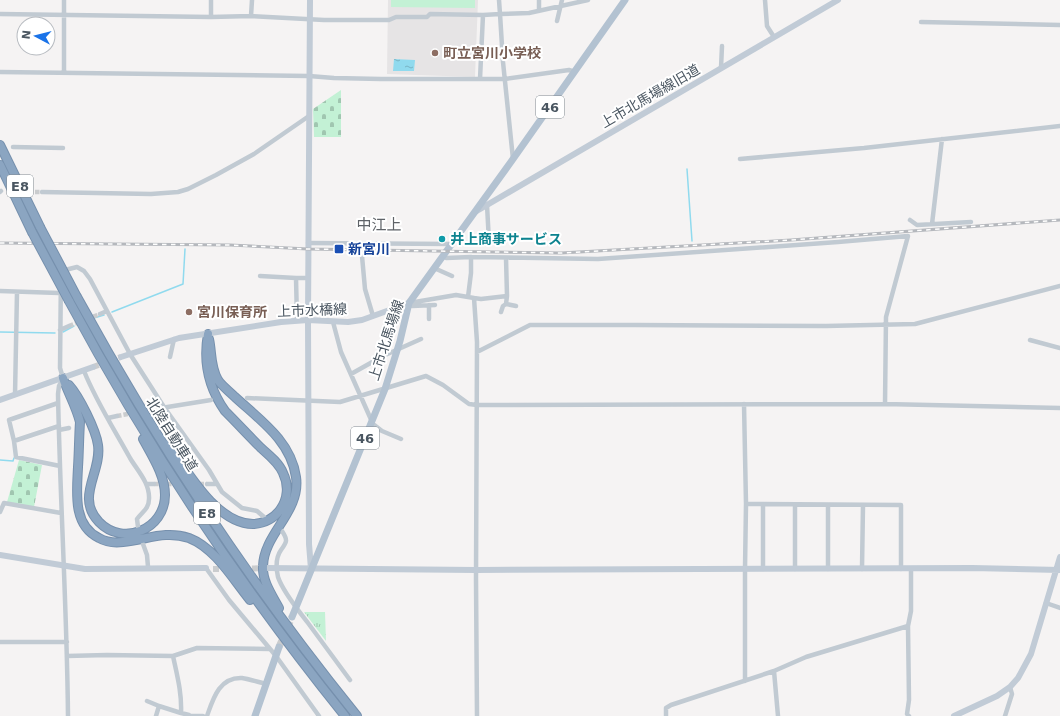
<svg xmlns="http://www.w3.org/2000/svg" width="1060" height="716" font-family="'DejaVu Sans','Noto Sans JP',sans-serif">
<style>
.education{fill:#e6e4e5}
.grass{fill:url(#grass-tufts)}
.cemetery{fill:url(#cemetery-stones)}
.pitch{fill:#c3f1d5}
.water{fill:url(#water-ripples)}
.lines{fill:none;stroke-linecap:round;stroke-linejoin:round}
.stream{stroke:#90daee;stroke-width:1.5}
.street-tunnel{stroke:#caccce;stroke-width:4.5;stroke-dasharray:4.5 2;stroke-linecap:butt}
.secondary-tunnel{stroke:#caccce;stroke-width:6;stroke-dasharray:6 3;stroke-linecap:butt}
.primary-tunnel{stroke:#caccce;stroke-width:7;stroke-dasharray:7 3.5;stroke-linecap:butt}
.highway-casing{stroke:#7690ad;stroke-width:10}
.street{stroke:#c1cad2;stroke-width:4.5}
.secondary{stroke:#c1cbd6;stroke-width:6}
.primary{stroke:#b3c2d1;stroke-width:7}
.highway{stroke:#8ba5c1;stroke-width:8}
.rail-casing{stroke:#b5b8bd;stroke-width:3}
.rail{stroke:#fff;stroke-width:1.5;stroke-dasharray:4.5;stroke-linecap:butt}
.highway-bridge-casing{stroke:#7690ad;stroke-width:10;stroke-linecap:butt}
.highway-bridge{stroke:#8ba5c1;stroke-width:8}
.education-dot{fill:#8d6e63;stroke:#fff;stroke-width:1.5}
.culture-dot{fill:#0f9aa8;stroke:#fff;stroke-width:1.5}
.transit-dot{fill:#1a4fb4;stroke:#fff;stroke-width:1.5}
.labels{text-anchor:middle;stroke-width:4;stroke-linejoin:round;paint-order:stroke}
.shield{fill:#fff;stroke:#808990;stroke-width:1}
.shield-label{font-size:13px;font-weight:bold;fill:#4a5661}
.education-label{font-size:14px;font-weight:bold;fill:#785e54;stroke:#fff;text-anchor:start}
.street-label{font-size:14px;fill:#4a5661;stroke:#fff}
.culture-label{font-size:14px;font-weight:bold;fill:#0d838f;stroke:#fff;text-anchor:start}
.transit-label{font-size:14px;font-weight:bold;fill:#164399;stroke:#fff;text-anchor:start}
.neighbourhood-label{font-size:15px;fill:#5f6368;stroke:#fff}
</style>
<defs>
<pattern id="grass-tufts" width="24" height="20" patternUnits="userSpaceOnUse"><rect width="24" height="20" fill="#c3f1d5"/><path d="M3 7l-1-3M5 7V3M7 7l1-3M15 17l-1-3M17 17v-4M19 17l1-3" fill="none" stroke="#a0c6b0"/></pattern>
<pattern id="cemetery-stones" width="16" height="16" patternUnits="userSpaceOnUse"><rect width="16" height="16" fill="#c3f1d5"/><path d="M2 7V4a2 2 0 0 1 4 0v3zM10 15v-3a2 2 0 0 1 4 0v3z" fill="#a0c6b0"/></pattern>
<pattern id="water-ripples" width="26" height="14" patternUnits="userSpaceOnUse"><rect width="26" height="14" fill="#90daee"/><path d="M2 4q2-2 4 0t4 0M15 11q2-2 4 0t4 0" fill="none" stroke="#78b4c4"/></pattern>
</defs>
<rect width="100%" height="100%" fill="#f5f3f3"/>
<path class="education" d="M388,0h90l-3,77 -88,-3z"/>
<path class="grass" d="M304,612h21l1,29z"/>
<path class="cemetery" d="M341,90v47h-27l-1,-28z
M19,460l23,5 -8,42 -27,-5z"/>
<path class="pitch" d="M391,0h84v8l-84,-1z"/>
<path class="water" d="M394,59l21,1 -1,11h-21z"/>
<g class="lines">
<path class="stream" d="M687,169l5,72
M112,312l71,-28 2,-35
M94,318l10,-3
M0,332l55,1
M63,332l11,-6
M0,460l13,1 1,-3"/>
<path class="street-tunnel" d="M22,192h20
M69,326l31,-12
M117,416l38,-7
M154,484h53"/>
<path class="secondary-tunnel" d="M93,367l28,-10
M213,569h14
M243,569l23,-1"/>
<path class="primary-tunnel" d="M279,647l13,-30"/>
<defs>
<path id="highway" d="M0,145l40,82
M0,165l32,67
M77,297c81,148 174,288 280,419
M69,301c79,147 172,286 276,415
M209,339c3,13 1,28 9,41 4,6 11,11 17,17 25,23 56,44 61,80 5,35 -32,56 -33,89 -1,15 9,29 16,42
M63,378c5,15 13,28 17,44 -1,15 -1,30 -2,45 -1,24 -6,58 21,71 7,4 16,5 24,4 23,-2 42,-12 66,-4 26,10 44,41 61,62
M69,385c10,11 27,45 29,60 4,27 -23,52 1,77 24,25 66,7 66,-27 0,-20 -13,-39 -22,-56
M168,444c19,27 49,81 86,80 11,-1 20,-6 26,-14 8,-11 9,-25 3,-37 -4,-10 -14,-18 -22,-25 -12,-12 -24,-25 -36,-37 -17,-24 -22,-49 -17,-77"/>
</defs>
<use href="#highway" class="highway-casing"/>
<path class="street" d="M765,0l2,26 7,11
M539,11v-11
M0,14l211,3 40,-1 73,4h65l7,-3h31l3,-3 53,1
M251,16l1,-16
M211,17v-17
M557,21l5,-21
M921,22l139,3
M721,68l1,-22
M0,72l309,4 25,2 47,1h124l64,-9 6,2
M64,72v-72
M480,79l3,-64 17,-1 -1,-14
M13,147l50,1
M513,159l-10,-97 -3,-48 29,-1 59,-13
M740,159l124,-11 196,-22
M0,192l1,-1
M42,192l109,2 27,-2 10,-3 28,-14 38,-21 55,-38
M487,205l2,37
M910,220l7,5 54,-3
M932,224l10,-85
M308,243l144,1
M362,256l3,33 8,27
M443,256l3,2 25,-1v16l-3,24
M471,257l127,2 240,-17 70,-6 -22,81 -1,87
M506,258l1,38
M434,268l18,8
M260,276l36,2
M0,291l59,2
M474,298l7,1 26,-3 -1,8 10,2
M409,303l47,-8 18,3 3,44 -1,237 1,137
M409,303l3,3 23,-1
M429,305v14
M501,312l2,-6 3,-2
M100,314l7,-3
M297,320l-1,-42h12
M333,322l8,30 32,72 9,7 19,8
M60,330l9,-4
M1030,340l30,8
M477,352l53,-27h105l191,1 89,-2 145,-38
M170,357l4,-18
M84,371c12,30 30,58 46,87 7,12 20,25 19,41 0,10 -7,13 -12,20l1,8
M351,374l32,-18 38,-17
M15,395l2,-103
M247,398l93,4 86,-26 17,9 26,19 8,1 408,-1 175,4
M58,403l-49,17 5,21 2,16 44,9
M744,404l2,100 -1,65v112
M155,409l56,-9
M108,418l9,-2
M59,430l10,-2
M14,441l45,-15
M147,484h7
M207,484h9
M746,504l155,1v64
M763,505v64
M795,505v64
M828,505v64
M0,512l4,-9 57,10
M282,531c6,9 5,11 -1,19 -5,7 -5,18 -3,27 5,15 20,33 30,46 14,19 28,38 42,57
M143,544l4,11 1,12
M206,568l23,32 47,56 43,60
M862,569l1,-64
M1046,603l14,5
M0,642h67
M67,656l40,-1 66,1 24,-8 73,1
M173,656c4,19 9,37 8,57l8,2
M774,671l4,45
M147,701l12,5
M68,716c-1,-107 -8,-215 -10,-322l1,-8 4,-8 -3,-10 1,-97 16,-4 7,4 6,8 40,75 34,53 45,63 13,22 20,16 15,3 7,6
M156,716l3,-10 22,7
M189,716h14
M207,716c6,-17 12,-39 35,-38 7,1 16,4 24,6
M666,716v-8l5,-3 103,-34 32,-14 102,-31
M909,716l-2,-2 2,-14 -1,-74 3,-15v-42
M1005,716l7,-22 -2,-7"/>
<path class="secondary" d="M310,0l-2,320 1,224 2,25
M475,212l363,-212
M121,357l58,-19 102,-16 27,-2 40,2 14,-2 47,-17
M0,400l93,-33
M0,555l85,14 121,-1
M266,568l210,2 496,-2 88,2
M954,716l43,-20 13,-9 8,-9 13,-24 29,-97"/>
<path class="primary" d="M292,617l93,-228 15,-48 9,-38 104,-144 112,-159
M255,716l24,-69"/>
<use href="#highway" class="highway"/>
<defs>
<path id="rail" d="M0,243l230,2 78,4 253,4 230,-13 269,-20"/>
</defs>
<use href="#rail" class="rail-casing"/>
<use href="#rail" class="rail"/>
<defs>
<path id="highway-bridge" d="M40,227l37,70
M32,232l37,69"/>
</defs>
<use href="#highway-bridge" class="highway-bridge-casing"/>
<use href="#highway-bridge" class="highway-bridge"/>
</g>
<g class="education-dot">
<circle cx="435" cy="53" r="4"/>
<circle cx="189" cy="312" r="4"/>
</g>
<circle class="culture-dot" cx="442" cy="239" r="4"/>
<rect class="transit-dot" x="334" y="244" width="10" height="10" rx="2"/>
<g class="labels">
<g class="shield">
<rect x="536" y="96" width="28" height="22" rx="3"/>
<rect x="7" y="175" width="26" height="22" rx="3"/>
<rect x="351" y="427" width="28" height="22" rx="3"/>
<rect x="194" y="502" width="26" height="22" rx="3"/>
</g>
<g class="shield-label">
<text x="550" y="112">46</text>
<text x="20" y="191">E8</text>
<text x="365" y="443">46</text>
<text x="207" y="518">E8</text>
</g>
<g class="education-label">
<text x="443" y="58">町立宮川小学校</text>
<text x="197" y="317">宮川保育所</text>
</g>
<g class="street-label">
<text transform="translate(650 96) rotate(-30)" y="5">上市北馬場線旧道</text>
<text transform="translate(312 310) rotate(-2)" y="5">上市水橋線</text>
<text transform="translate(386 340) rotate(-72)" y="5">上市北馬場線</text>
<text transform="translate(172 434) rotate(58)" y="5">北陸自動車道</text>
</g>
<g class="culture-label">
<text x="450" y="244">井上商事サービス</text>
</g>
<g class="transit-label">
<text x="348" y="254">新宮川</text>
</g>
<g class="neighbourhood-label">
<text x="379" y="230">中江上</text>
</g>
</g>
<g transform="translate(36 36) rotate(277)"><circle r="19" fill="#ffffff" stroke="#b7bbc0"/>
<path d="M0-3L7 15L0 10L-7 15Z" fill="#1a73e8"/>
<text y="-6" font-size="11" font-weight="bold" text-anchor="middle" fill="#4a5661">N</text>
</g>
</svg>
